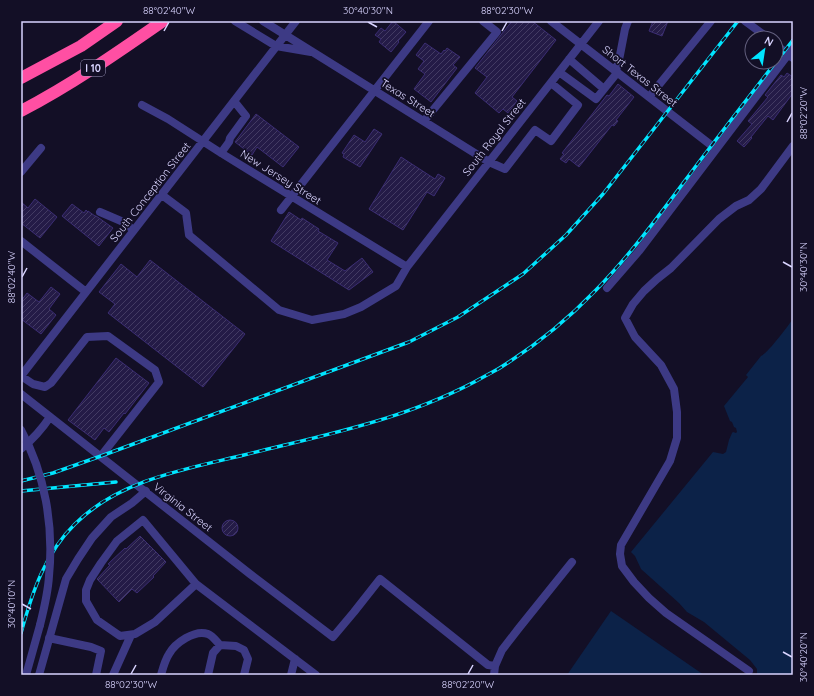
<svg xmlns="http://www.w3.org/2000/svg" width="814" height="696" font-family="Quicksand,sans-serif">
<style>
.water{fill:#0c2248}
.building{fill:url(#building-hatch);stroke:#3b2d73}
.lines{fill:none;stroke-linecap:round;stroke-linejoin:round}
.minor{stroke:#3d3a85;stroke-width:8}
.highway{stroke:#ff4fa3;stroke-width:12}
.rail-casing{stroke:#00e5ff;stroke-width:3.5}
.rail{stroke:#130f26;stroke-width:2;stroke-dasharray:6;stroke-linecap:butt}
.minor-bridge{stroke:#3d3a85;stroke-width:8}
.ticks{fill:none;stroke:#d9d4ff;stroke-width:1.5}
.labels{text-anchor:middle;stroke-width:3.5;stroke-linejoin:round;paint-order:stroke}
.shield{fill:#130f26;stroke:#9e99be;stroke-width:1}
.shield-label{font-size:10px;font-weight:bold;fill:#d9d4ff}
.street-label{font-size:11px;fill:#d9d4ff;stroke:#130f26}
.neatline{fill:none;stroke:#d9d4ff;stroke-width:1.5}
.ticks-label{font-size:10px;text-anchor:middle;fill:#d9d4ff}
</style>
<defs>
<pattern id="building-hatch" width="6" height="6" patternUnits="userSpaceOnUse"><rect width="6" height="6" fill="#241b47"/><path d="M-1 1l2-2M0 6l6-6M5 7l2-2" fill="none" stroke="#433b63"/></pattern>
</defs>
<rect width="100%" height="100%" fill="#130f26"/>
<path class="water" d="M793,319v356h-36v-6l-7,-9 -46,-38 -17,-10 -8,-9 -38,-34 -6,-13 -4,-4 82,-100 10,2 3,-2 3,-12 3,-7 1,-1 3,1 1,-1 -1,-4 -2,-1 -2,-5 -2,-1 -6,-15 24,-29 -2,-2 15,-19c8,-4 26,-29 32,-37z
M611,611l93,64h-137z"/>
<path class="building" d="M393,21l13,11 -8,9 1,1 -8,10 -12,-10 2,-3 -6,-4 6,-7 4,3z
M512,21h20l24,19 -44,57 5,4 -9,12 -5,-4 -4,4 -24,-20 12,-16 -12,-9z
M653,21h15l-6,15 -13,-5z
M425,43l16,11 3,-4 1,1 2,-3 13,9 -7,8 4,3 -26,34 -17,-13 11,-15 -7,-5 6,-8 -8,-6z
M787,73l6,4v16l-20,27 -5,-4 -17,21 1,1 -8,9 -7,-6 15,-17 -4,-3 20,-24 -3,-2 16,-20 3,2z
M618,84l16,13 -18,23 2,1 -4,5 -2,-1 -33,42 -10,-8 -3,4 -6,-4 4,-5 -2,-1 45,-58 2,1z
M256,114l43,33 -16,20 -26,-20 -5,8 -17,-13z
M374,129l8,5 -22,33 -17,-10 1,-3 -2,-1 12,-18 11,7z
M401,157l34,22 3,-5 7,4 -11,18 -7,-4 -24,38 -34,-21z
M35,199l22,18 -17,21 -19,-15v-21l7,6z
M72,204l12,9 2,-3 2,2v-1l7,5h1l3,2 14,10 -14,18 -37,-30z
M289,212l12,8 1,-2 17,11 -1,2 20,12 -11,17 18,11 17,-13 11,14 -24,18 -78,-49z
M150,260l95,74 -42,53 -95,-74 7,-9 -16,-12 22,-28 16,13z
M51,287l9,7 -11,15 7,6 -15,19 -20,-15v-18l6,-8 12,9z
M116,358l33,25 -24,31 -1,-1 -15,19 -5,-4 -9,12 -27,-20z
M222 528a8 8 0 1 1 16 0a8 8 0 1 1-16 0Z
M140,536l26,26 -13,14 1,1 -17,16 -5,-4 -13,13 -22,-23 13,-14 -2,-1 17,-16 1,1z"/>
<g class="lines">
<path class="minor" d="M235,21l41,25 35,6
M263,21l226,141 16,7 30,-39 16,11 27,-36 -27,-22
M551,21l165,128
M745,21l23,17
M776,45l17,13
M569,59l35,30 13,-16
M616,71l4,-16 5,-26 3,-8
M559,72l37,27 8,-10
M649,97l62,-76
M142,105l26,14 53,34 186,114
M424,121l73,-89 -14,-11
M221,153l8,-11 1,-4 16,-22 -12,-15
M21,172l20,-24
M162,195l24,18 3,22 90,75 33,10 32,-6 17,-7 35,-21 11,-19 192,-246
M281,210l148,-189
M100,212l21,9 13,9
M21,241l65,51
M607,288l32,-37 154,-203
M21,376l275,-355
M21,376l12,8 12,3 6,-4 36,-46 21,-1 47,34 4,12 -58,74
M21,394l229,180 83,63 21,-25 26,-33 108,86 7,1
M21,449c11,-9 21,-20 29,-32
M196,584l-41,38 -20,12 -15,2 -23,-16 -11,-19v-11l4,-10 11,-17 16,-22 26,-21 53,64 120,91
M49,638l42,9 10,4 -5,24
M749,671l-83,-58 -17,-15 -15,-16 -12,-16 -2,-12 1,-9 49,-84 7,-23v-26l-3,-23 -13,-24 -26,-28 -10,-19 8,-14 11,-13 13,-12 14,-11 48,-49 17,-13 13,-6 12,-11 32,-43
M26,675l14,-50
M39,675l27,-96 12,-20 14,-21 19,-21 21,-14 14,-12
M113,675l18,-40
M161,675c2,-7 4,-15 8,-21 6,-11 26,-25 39,-20 5,2 8,7 12,11
M208,675l5,-22 7,-8 16,1 8,4 4,9 -4,16
M291,675l4,-16
M494,675l1,-9 7,-16 17,-22 53,-66"/>
<path class="highway" d="M21,78l60,-32 36,-25
M21,111c50,-26 96,-58 142,-90"/>
<defs>
<path id="rail" d="M21,481l32,-8 48,-17 308,-114 49,-25 65,-43 43,-39 37,-41 135,-173
M21,491l95,-9
M21,633c11,-40 24,-80 54,-109 44,-44 111,-55 169,-69 84,-21 166,-36 243,-80 8,-4 15,-8 22,-13 31,-20 61,-45 87,-72 38,-39 70,-84 103,-128 31,-41 62,-81 94,-122"/>
</defs>
<use href="#rail" class="rail-casing"/>
<use href="#rail" class="rail"/>
<path class="minor-bridge" d="M21,430c24,44 33,96 28,146 -1,17 -5,33 -9,49"/>
</g>
<path class="ticks" d="M368,22l9,5M164,31l5,-9M502,31l5,-9M787,122l5,-9M783,262l9,5M22,277l5,-9M22,604l9,5M783,652l9,5M131,674l5,-9M468,674l5,-9"/>
<g class="labels">
<rect class="shield" x="81" y="60" width="24" height="16" rx="3"/>
<g class="shield-label">
<text x="93" y="72">I 10</text>
</g>
<g class="street-label">
<text transform="translate(640 76) rotate(38)" y="4">Short Texas Street</text>
<text transform="translate(408 98) rotate(32)" y="4">Texas Street</text>
<text transform="translate(494 137) rotate(-52)" y="4">South Royal Street</text>
<text transform="translate(281 177) rotate(32)" y="4">New Jersey Street</text>
<text transform="translate(150 192) rotate(-52)" y="4">South Conception Street</text>
<text transform="translate(183 507) rotate(38)" y="4">Virginia Street</text>
</g>
</g>
<rect width="814" height="696" fill="none" stroke="#130f26" stroke-width="44"/>
<g transform="translate(764 50) rotate(30)"><circle r="19" fill="#130f26" stroke="#625e7d"/>
<path d="M0-3L7 15L0 10L-7 15Z" fill="#00e5ff"/>
<text y="-6" font-size="11" font-weight="bold" text-anchor="middle" fill="#d9d4ff">N</text>
</g>
<rect x="22" y="22" width="770" height="652" class="neatline"/>
<g class="ticks-label">
<text x="169" y="14">88°02'40"W</text>
<text x="368" y="14">30°40'30"N</text>
<text x="507" y="14">88°02'30"W</text>
<text transform="translate(803 113) rotate(-90)" y="4">88°02'20"W</text>
<text transform="translate(803 267) rotate(-90)" y="4">30°40'30"N</text>
<text transform="translate(11 277) rotate(-90)" y="4">88°02'40"W</text>
<text transform="translate(11 604) rotate(-90)" y="4">30°40'10"N</text>
<text transform="translate(803 657) rotate(-90)" y="4">30°40'20"N</text>
<text x="131" y="688">88°02'30"W</text>
<text x="468" y="688">88°02'20"W</text>
</g>
</svg>
